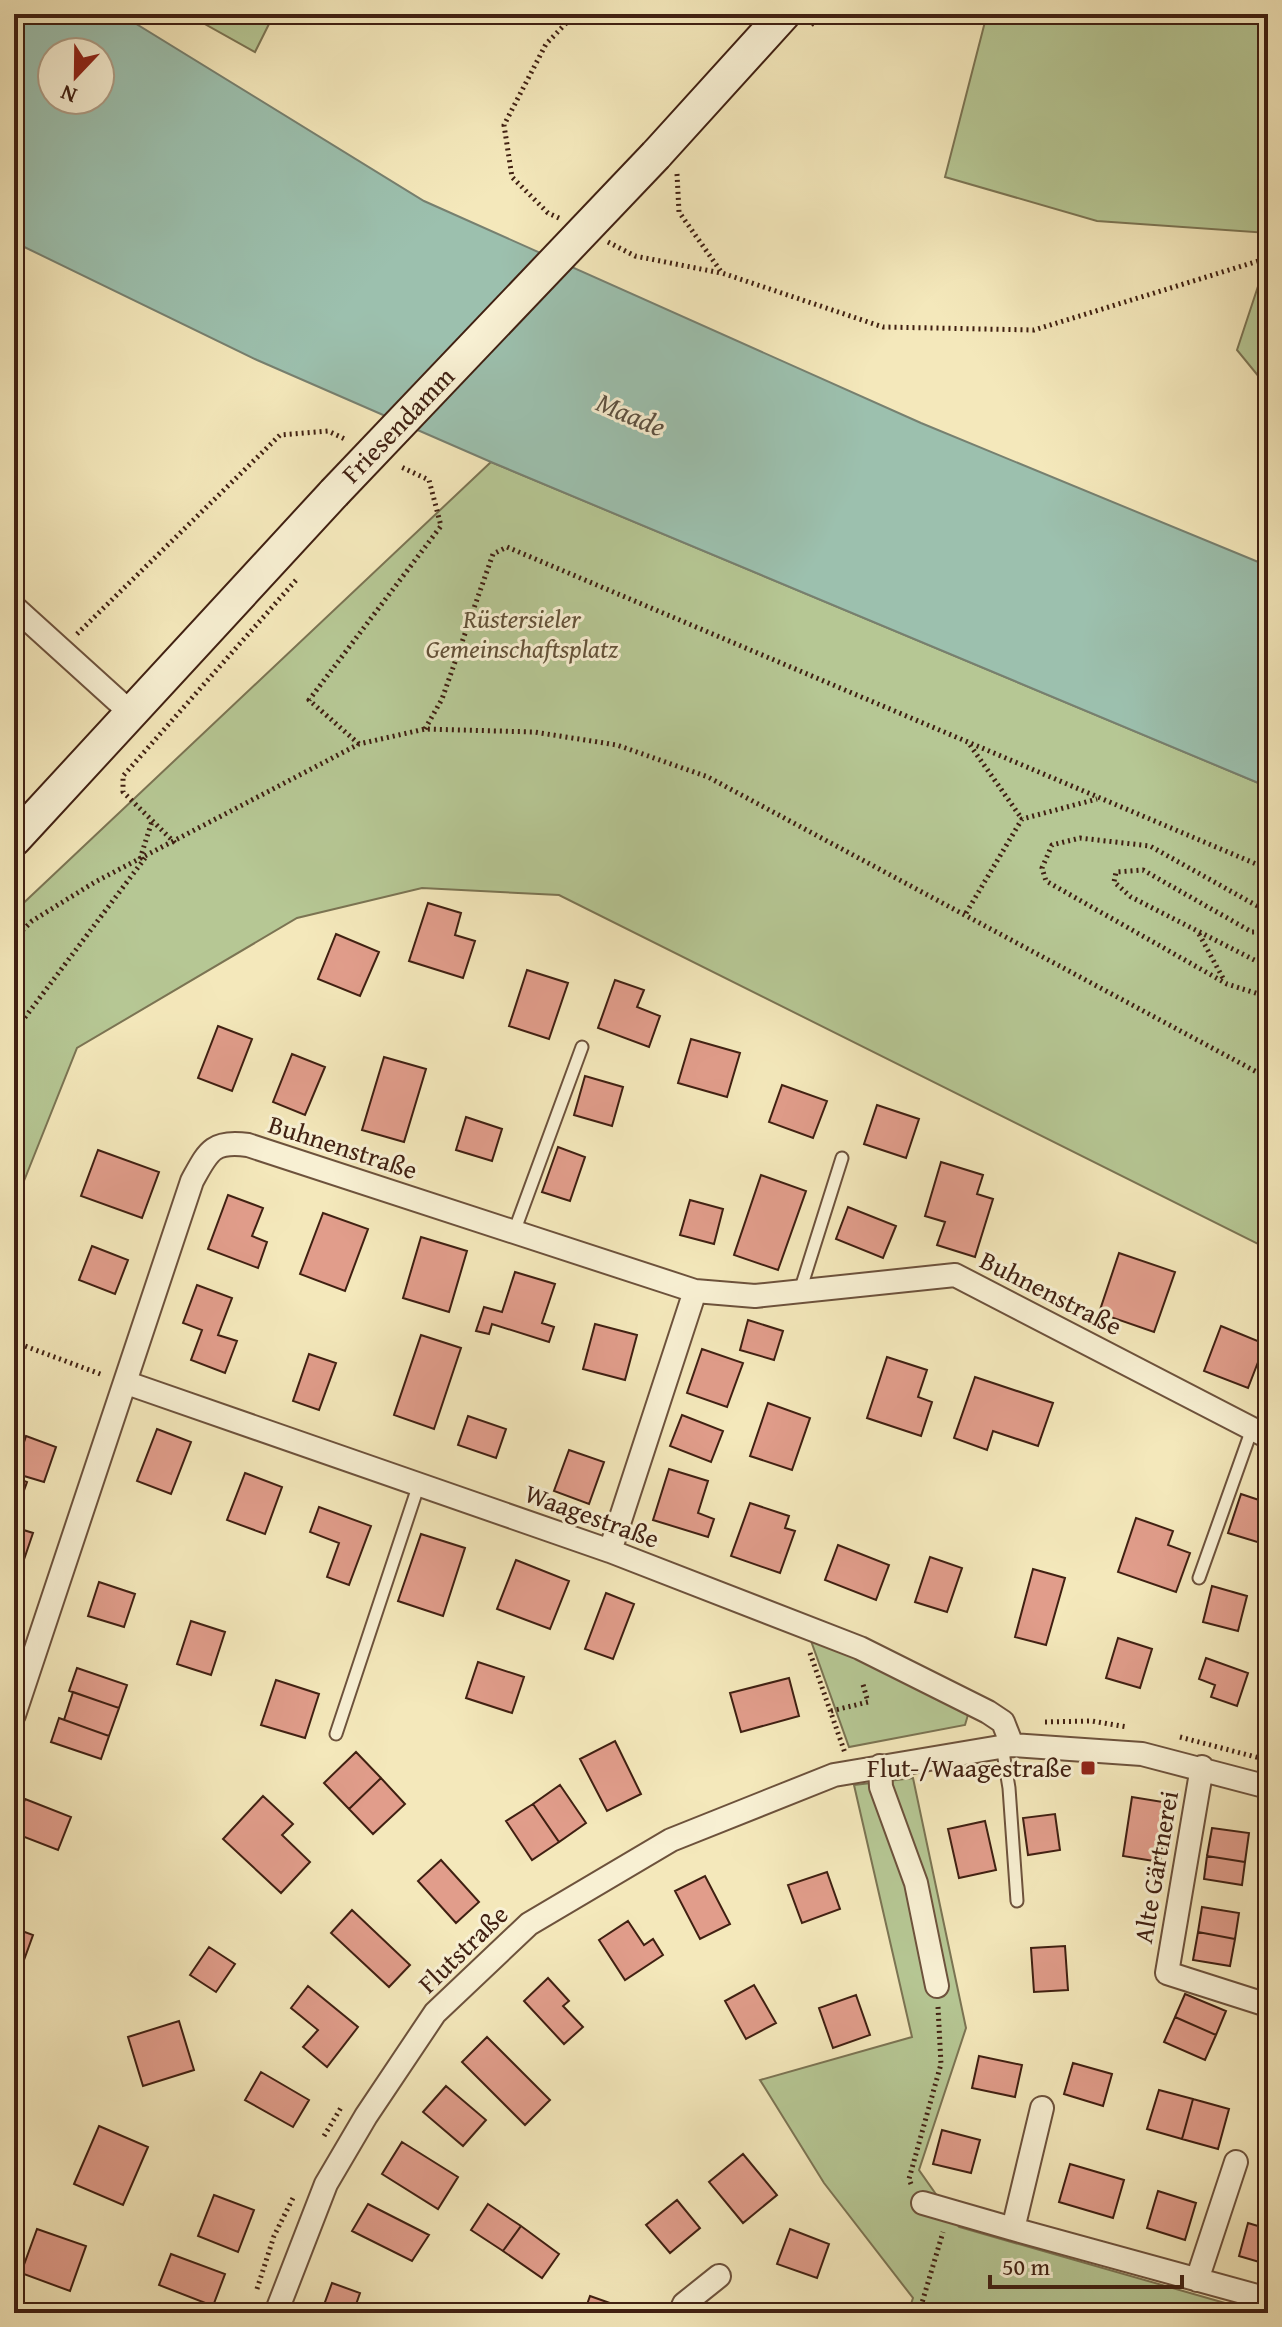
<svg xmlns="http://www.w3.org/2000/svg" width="1282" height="2327" font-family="'Gentium Book Plus',serif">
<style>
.green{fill:#b6c794;stroke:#7b7453;stroke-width:2}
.water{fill:#9cc0ae;stroke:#778070;stroke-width:2;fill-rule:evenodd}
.building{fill:#e19d8b;stroke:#402012;stroke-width:2}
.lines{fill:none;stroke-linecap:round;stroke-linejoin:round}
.lane-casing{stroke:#6d523c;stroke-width:15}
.street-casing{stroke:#6d523c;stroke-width:26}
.secondary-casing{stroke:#402012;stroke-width:36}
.path{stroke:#402012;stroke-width:5;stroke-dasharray:2 4;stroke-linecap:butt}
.lane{stroke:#f8f0d3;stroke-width:11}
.street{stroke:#f8f0d3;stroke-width:22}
.secondary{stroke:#f8f0d3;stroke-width:32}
.secondary-bridge-casing{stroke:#402012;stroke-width:36;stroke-linecap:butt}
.secondary-bridge{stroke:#f8f0d3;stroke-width:32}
.poi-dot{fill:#8f2418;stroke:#f8f0d3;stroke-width:3}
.labels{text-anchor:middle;stroke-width:6;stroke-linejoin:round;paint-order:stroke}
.street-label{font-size:26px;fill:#402012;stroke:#f8f0d3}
.park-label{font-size:26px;font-style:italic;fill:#635239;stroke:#f8f0d3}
.poi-label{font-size:26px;fill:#402012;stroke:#f8f0d3;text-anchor:end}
.water-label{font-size:28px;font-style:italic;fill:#5c5041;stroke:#f8f0d3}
</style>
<rect width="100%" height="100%" fill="#f4e8bb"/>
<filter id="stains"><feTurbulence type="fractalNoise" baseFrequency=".0025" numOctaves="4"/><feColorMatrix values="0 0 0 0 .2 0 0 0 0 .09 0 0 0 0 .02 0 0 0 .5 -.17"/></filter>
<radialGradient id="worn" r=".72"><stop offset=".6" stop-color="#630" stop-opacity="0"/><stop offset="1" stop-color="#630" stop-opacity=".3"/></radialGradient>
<path class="green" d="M187,14h87l-19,38z
M987,14h281v219l-171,-12 -152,-44z
M1268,256v132l-31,-38z
M491,462l777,325v462l-709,-354 -137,-7 -125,30 -220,130 -63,158v-294z
M810,1638l160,70 -5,17 -116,22z
M913,1778l53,250 -47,142 40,57 301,86h-352l5,-15 -89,-115 -64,-103 152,-43 -58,-252z"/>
<path class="water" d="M14,14h106l304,187 497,222 347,143v221l-777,-325 -234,-102 -243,-118zM52,52h48v48h-48z"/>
<path class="building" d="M428,903l33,10 -6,22 20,6 -12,37 -54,-17z
M336,934l43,18 -19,44 -42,-17z
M527,970l41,13 -19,56 -40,-13z
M615,980l29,10 -7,17 23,9 -11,31 -51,-19z
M218,1026l34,13 -20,52 -34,-13z
M691,1039l49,14 -13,44 -49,-14z
M292,1054l33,13 -20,48 -32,-13z
M384,1057l42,12 -22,73 -42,-12z
M585,1076l38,11 -11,39 -38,-11z
M782,1085l45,16 -14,37 -44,-16z
M877,1105l42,14 -13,39 -42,-14z
M466,1117l36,12 -10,32 -36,-11z
M558,1147l27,10 -15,44 -28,-9z
M98,1150l61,22 -17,46 -61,-22z
M941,1162l42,13 -6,19 16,5 -18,58 -38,-12 8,-23 -20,-6z
M761,1175l45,16 -28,79 -44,-15z
M228,1195l35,13 -11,28 15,6 -9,26 -50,-19z
M690,1200l33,9 -9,35 -34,-9z
M848,1207l48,19 -13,32 -47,-19z
M323,1213l45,16 -23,62 -45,-17z
M421,1237l46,14 -18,61 -46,-14z
M92,1246l36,14 -13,34 -36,-14z
M1119,1253l56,19 -21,60 -55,-19z
M515,1272l40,12 -13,39 12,4 -5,15 -57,-18 -3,10 -13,-3 8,-24 18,5z
M197,1285l35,13 -14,37 19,6 -12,32 -34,-13 11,-30 -19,-7z
M748,1320l35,11 -9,29 -34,-10z
M595,1324l42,11 -12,45 -42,-11z
M1221,1326l44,18 -17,44 -44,-17z
M421,1335l40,13 -27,81 -40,-14z
M702,1349l41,14 -16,44 -40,-14z
M309,1354l27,9 -17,47 -26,-9z
M887,1357l40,13 -9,27 14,5 -11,34 -54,-18z
M975,1377l78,26 -15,43 -45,-15 -6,19 -33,-12z
M768,1403l42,15 -18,52 -42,-14z
M682,1415l41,16 -12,31 -41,-16z
M468,1416l38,13 -10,29 -38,-13z
M157,1429l34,13 -20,52 -34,-13z
M26,1436l30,11 -12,35 -30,-9z
M569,1450l35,12 -15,42 -35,-13z
M669,1469l39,12 -10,32 16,6 -6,18 -55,-17z
M245,1473l37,14 -17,47 -38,-14z
M14,1477l13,5 -5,14 -8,-2z
M1241,1494l27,9 -1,42 -39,-12z
M750,1503l39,13 -4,12 10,3 -15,42 -49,-17z
M319,1507l52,19 -22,59 -22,-8 12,-34 -29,-11z
M1136,1518l37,13 -5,14 22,8 -14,39 -58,-20z
M14,1527l19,6 -19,56z
M421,1534l44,14 -22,68 -45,-15z
M838,1545l51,20 -13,35 -51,-20z
M930,1557l32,11 -15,44 -32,-10z
M516,1560l53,21 -19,48 -53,-20z
M1033,1569l32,9 -19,67 -31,-8z
M99,1582l36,12 -11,33 -36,-11z
M1212,1586l35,10 -9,35 -35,-9z
M606,1593l28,11 -21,55 -28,-10z
M191,1621l34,11 -14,43 -34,-11z
M1118,1638l34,11 -12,39 -34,-10z
M1206,1658l42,15 -11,33 -26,-9 4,-12 -16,-6z
M478,1662l46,15 -12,36 -46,-15z
M77,1668l50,17 -8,23 -50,-17z
M789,1678l10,38 -58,16 -11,-39z
M276,1680l43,14 -14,44 -44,-13z
M73,1692l46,16 -10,28 -45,-16z
M59,1718l50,18 -8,23 -50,-17z
M615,1741l26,53 -34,17 -27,-52z
M356,1752l25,26 -32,31 -25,-26z
M381,1778l24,26 -32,30 -24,-25z
M560,1785l26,38 -27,19 -26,-38z
M263,1796l30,28 -11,11 28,27 -29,31 -58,-54z
M1132,1797l37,6 -9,59 -37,-6z
M25,1799l46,18 -13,33 -44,-17z
M533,1804l26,38 -27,18 -26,-39z
M1055,1814l5,36 -32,5 -5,-37z
M985,1821l11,49 -37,8 -11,-49z
M1212,1828l37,5 -4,29 -38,-6z
M1207,1856l38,6 -3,23 -38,-6z
M441,1860l38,42 -23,21 -38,-42z
M827,1872l13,37 -38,14 -14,-38z
M705,1876l25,48 -30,15 -25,-48z
M1202,1907l37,6 -4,26 -37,-7z
M352,1910l58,55 -21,22 -58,-54z
M628,1921l16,24 9,-6 10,16 -38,25 -26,-40z
M14,1928l19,7 -9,25 -10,-4z
M1198,1932l37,7 -5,27 -37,-6z
M1065,1946l3,44 -34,2 -3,-44z
M209,1947l26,17 -19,28 -26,-17z
M548,1978l21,23 -6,5 20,21 -19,17 -40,-43z
M754,1985l22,38 -30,16 -21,-38z
M308,1986l50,41 -31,40 -24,-20 15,-17 -27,-22z
M1185,1994l41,17 -10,24 -41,-18z
M856,1995l14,40 -37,13 -14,-40z
M1175,2017l41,18 -11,25 -41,-18z
M179,2021l15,49 -51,16 -15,-49z
M487,2037l63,63 -25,25 -63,-63z
M979,2056l43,9 -7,32 -43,-9z
M1073,2063l39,11 -9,32 -39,-12z
M261,2072l48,28 -16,27 -48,-27z
M446,2086l40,34 -23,26 -40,-34z
M1159,2090l34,9 -11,40 -35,-10z
M1193,2099l36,10 -11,40 -36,-10z
M1268,2125v31l-9,-3z
M99,2126l49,21 -25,58 -49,-21z
M942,2130l38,10 -9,33 -38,-9z
M402,2142l56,35 -20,32 -56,-35z
M743,2154l34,41 -34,28 -34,-41z
M1070,2164l54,16 -11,38 -54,-16z
M1158,2191l38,12 -11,37 -38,-12z
M214,2195l40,15 -16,42 -40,-16z
M677,2200l23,28 -30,25 -24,-28z
M368,2204l61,31 -17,26 -60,-30z
M488,2204l33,22 -18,25 -32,-21z
M1248,2223l20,6 -2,35 -27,-8z
M521,2226l38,28 -17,24 -39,-27z
M37,2229l49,17 -16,45 -49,-18z
M790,2229l39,15 -12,34 -40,-14z
M171,2254l54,20 -12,32 -54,-21z
M332,2283l28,10 -7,20h-32z
M590,2296l48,17h-54z"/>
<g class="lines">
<defs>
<path id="lane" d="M514,1232l68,-185
M800,1291l42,-133
M1199,1578l53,-149
M336,1734l83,-250
M1002,1746l7,42 8,113"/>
<path id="street" d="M14,607l117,106
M127,1383l483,168 250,97 128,64 15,10 9,23
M610,1551l85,-260
M14,1715l178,-534c16,-29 20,-41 56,-36l447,146 60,5 200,-21 313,162
M880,1766l1,21 35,96 21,103
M1202,1767l-35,206 94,30
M1042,2108l-29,121 255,70
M923,2203l90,26
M1197,2280l39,-118
M276,2313l50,-129 40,-68 69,-103 94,-89 142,-84 163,-65 178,-30 130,9 126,33
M680,2313l4,-9 35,-28"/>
<path id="secondary" d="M656,155l128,-141
M14,840l320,-347"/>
</defs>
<use href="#lane" class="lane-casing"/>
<use href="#street" class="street-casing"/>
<use href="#secondary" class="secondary-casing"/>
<path class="path" d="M811,25l10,-11
M677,174l2,38 43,61 161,54 151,3 234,-72
M559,218l-11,-5 -36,-36 -8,-52 42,-81 29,-30
M608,242l27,14 86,17
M77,634l203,-199 48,-4 19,9
M425,729l17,-30 51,-145 14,-7 761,322
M359,744l-50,-44 132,-174 -12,-46 -30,-14
M970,745l52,74
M175,843l-52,-51v-16l174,-197
M140,859l12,-38
M1268,912l-118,-66 -70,-8 -28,7 -10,23 4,13 181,103 41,13
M966,913l56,-94 75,-20
M1268,925l-4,7h-12l-109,-62 -27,2 -2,10 17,15 137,70
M1199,934l25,46
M14,939l18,-18 63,-39 264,-138 66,-15 109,3 83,13 91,32 560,301
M14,1032l131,-174
M14,1342l89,33
M810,1653l35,100
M831,1711l37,-9 -6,-21
M1045,1722l47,-1 35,6
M1180,1737l87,23
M324,2136l18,-30
M911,2184l-2,-5 32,-115 -3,-57
M257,2289l17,-53 19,-38
M919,2313l24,-81"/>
<use href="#lane" class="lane"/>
<use href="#street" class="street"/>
<use href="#secondary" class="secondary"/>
<defs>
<path id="secondary-bridge" d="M334,493l322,-338"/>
</defs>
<use href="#secondary-bridge" class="secondary-bridge-casing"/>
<use href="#secondary-bridge" class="secondary-bridge"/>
</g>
<rect class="poi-dot" x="1080" y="1760" width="16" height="16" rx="4"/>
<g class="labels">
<g class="street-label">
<text transform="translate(398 425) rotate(-46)" y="9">Friesendamm</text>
<text transform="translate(343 1147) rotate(18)" y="9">Buhnenstraße</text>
<text transform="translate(1051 1293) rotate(27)" y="9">Buhnenstraße</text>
<text transform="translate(592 1516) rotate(20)" y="9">Waagestraße</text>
<text transform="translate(1156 1867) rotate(-80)" y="9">Alte Gärtnerei</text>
<text transform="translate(463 1949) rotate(-44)" y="9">Flutstraße</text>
</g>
<g class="park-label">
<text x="522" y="628">Rüstersieler<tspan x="522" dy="30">Gemeinschaftsplatz</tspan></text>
</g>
<g class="poi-label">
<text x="1072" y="1777">Flut-/Waagestraße</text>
</g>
<g class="water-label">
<text transform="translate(631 414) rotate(23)" y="10">Maade</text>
</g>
</g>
<rect width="1282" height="2327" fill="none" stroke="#f4e8bb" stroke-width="48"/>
<rect x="16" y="16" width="1250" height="2295" fill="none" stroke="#402012" stroke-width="4"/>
<rect x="24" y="24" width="1234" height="2279" fill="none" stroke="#402012" stroke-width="2"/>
<g transform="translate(76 76) rotate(202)"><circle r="38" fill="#f8f0d3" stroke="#ae9d86" stroke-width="2"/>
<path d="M0-6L14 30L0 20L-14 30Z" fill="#8f2418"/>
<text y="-12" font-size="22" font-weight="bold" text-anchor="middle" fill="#402012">N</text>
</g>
<path d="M990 2275v12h192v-12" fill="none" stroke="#402012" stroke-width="4"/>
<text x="1002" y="2275" font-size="24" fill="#402012" stroke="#f8f0d3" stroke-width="6" paint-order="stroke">50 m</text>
<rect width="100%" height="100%" filter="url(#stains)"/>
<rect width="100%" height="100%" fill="url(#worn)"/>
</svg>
